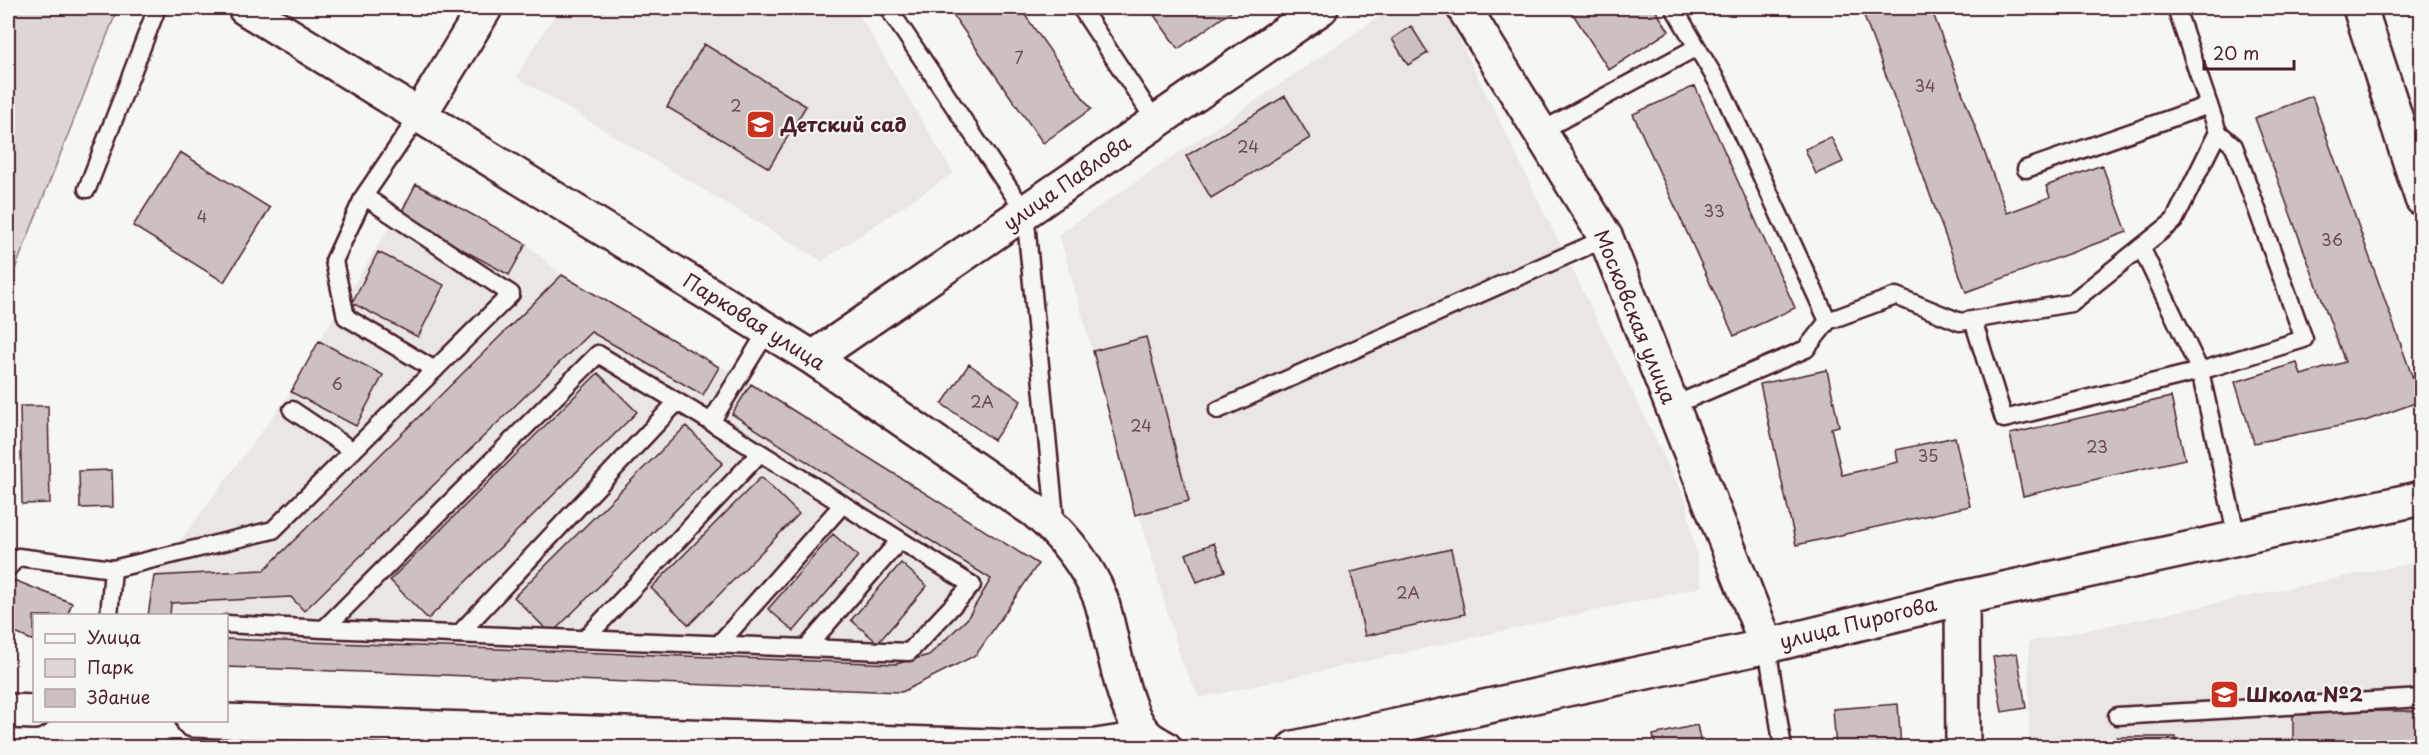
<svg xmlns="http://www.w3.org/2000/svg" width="2429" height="755" font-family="'Playpen Sans',sans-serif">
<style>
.built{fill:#e9e6e3}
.green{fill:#ddd6d5;stroke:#947a80;stroke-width:1.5}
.building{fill:#ccc1c0;stroke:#4a1f2b;stroke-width:1.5}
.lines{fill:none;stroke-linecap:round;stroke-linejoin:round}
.service-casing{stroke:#4a1f2b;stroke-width:21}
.minor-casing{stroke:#4a1f2b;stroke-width:38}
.tertiary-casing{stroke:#4a1f2b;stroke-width:38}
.service{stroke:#f6f6f2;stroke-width:16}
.minor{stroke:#f6f6f2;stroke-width:33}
.tertiary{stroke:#f6f6f2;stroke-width:33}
.labels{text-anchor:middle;stroke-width:4.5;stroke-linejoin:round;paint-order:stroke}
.number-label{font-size:16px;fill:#6a4850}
.poi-label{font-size:20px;font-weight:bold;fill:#4a1f2b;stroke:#f6f6f2;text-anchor:start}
.street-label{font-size:20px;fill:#4a1f2b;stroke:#f6f6f2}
</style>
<rect width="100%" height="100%" fill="#f6f6f2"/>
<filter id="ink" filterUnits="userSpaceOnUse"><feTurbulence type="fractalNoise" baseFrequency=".0167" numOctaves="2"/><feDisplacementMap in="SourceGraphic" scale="12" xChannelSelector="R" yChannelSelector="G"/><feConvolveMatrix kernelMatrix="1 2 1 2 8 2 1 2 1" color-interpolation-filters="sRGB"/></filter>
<g filter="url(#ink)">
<path class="built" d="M559,8h296l98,165 -131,88 -306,-184z
M1392,8h52l242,493 16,86 -503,111 -18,-38 -122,-426z
M416,184l110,60 36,31 189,109 287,180 -62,91 -74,37 -675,-25 -1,-51h-78l6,-40 137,-184 28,-51z
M2421,561v186h-392v-105z"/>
<path class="green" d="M8,8h110l-110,279z"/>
<path class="building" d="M948,8h72l71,101 -48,34z
M1149,8h87l-58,41z
M1569,8h85l15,23 -60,39z
M1861,8h70l76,205 43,-16 -4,-11 56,-21 25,67 -161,60z
M1411,26l17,27 -20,12 -16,-26z
M704,44l102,62 -37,62 -102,-61z
M1695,86l100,222 -61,28 -101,-222z
M1285,96l25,42 -99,60 -25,-42z
M2312,96l109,305 -56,20 -111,22 -19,-61 62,-19 4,12 44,-13 -90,-244z
M1831,137l12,25 -27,12 -11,-25z
M180,152l90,56 -46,74 -91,-56z
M416,184l110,60 -17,31 -109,-60z
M378,252l66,33 -26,52 -66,-34z
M562,275l157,92 -16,28 -112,-63 -287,279 -13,-14 -120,6 -1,13h-22l6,-40 110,-6z
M1146,337l43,164 -54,14 -42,-164z
M319,341l64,34 -27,51 -65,-34z
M969,364l52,37 -27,39 -52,-36z
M1827,370l12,56 -8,2 11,47 56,-13 -2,-12 59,-13 15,69 -174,39 -36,-161z
M598,373l39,39 -209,207 -38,-39z
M751,384l287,180 -62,91 -74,37 -676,-25v-28l670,25 33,-9 38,-36 24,-40 -259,-165z
M2171,397l14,62 -162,37 -13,-62z
M20,406h28l2,97 -28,1z
M686,426l37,37 -172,171 -37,-37z
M112,470l1,37 -33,1 -1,-37z
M761,477l38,37 -110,111 -38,-37z
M833,534l25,22 -64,75 -26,-22z
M1214,543l11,28 -28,11 -11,-28z
M1451,549l14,65 -100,22 -14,-64z
M901,563l26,23 -49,57 -27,-23z
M14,580l58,23 -5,13h-33v25l-26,-11v-33z
M2017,653l9,55 -24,4 -9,-55z
M1898,704l3,44h-65l-3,-39z
M2293,711h129v37h-129z
M1697,725l5,23h-46l-3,-13z
M2117,737h59v11h-59z"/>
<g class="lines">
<defs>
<path id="service" d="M888,8l137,204 31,316
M1081,8l75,114
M1674,8l47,80 107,233 68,-25 64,26 111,-19 103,-82 44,-89 -42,-124
M1541,131l156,-84
M2026,169l183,-64
M87,189l70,-181
M364,196l-30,65 12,56 89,53
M2141,247l59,124 37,167
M1973,320l31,99 196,-48 104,-32 -70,-193 -16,-14
M1672,406l134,-57 22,-28
M292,410l61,41
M1218,410l388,-172
M8,568l10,-11 95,12
M109,616l4,-47 160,-39 238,-236 -147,-98 56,-82
M226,624l98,5 274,-275 113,68 57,-92
M324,629l585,23 63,-67 -261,-163
M459,634l218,-232
M585,639l175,-186
M719,644l124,-140
M1767,646l16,102
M806,648l94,-108
M2117,716l305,-18"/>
<path id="minor" d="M1464,8l142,230 161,408
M2360,8l62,191
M1962,598l1,150
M8,711l26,1
M193,720l829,27 74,-1 52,-8"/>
<path id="tertiary" d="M245,8l568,350 222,153c28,24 51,51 65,86 13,36 21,119 49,141 5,4 11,7 16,10
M420,114l65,-106
M813,358l508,-350
M1294,748l473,-102 195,-48 460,-100"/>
</defs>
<use href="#service" class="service-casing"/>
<use href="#minor" class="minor-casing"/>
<use href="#tertiary" class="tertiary-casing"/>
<use href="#service" class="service"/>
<use href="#minor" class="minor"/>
<use href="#tertiary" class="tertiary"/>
</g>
</g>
<defs>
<symbol id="school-square" viewBox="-11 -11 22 22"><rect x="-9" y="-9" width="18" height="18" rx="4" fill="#c8321e" stroke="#f6f6f2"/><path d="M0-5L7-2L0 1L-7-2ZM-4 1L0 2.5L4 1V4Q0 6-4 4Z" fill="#fff"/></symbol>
</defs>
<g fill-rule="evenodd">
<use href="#school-square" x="744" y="108" width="33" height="33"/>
<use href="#school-square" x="2208" y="678" width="33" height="33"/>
</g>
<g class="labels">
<g class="number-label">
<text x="1019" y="64">7</text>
<text x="1925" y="92">34</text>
<text x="736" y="112">2</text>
<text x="1248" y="153">24</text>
<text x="1714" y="217">33</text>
<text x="202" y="223">4</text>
<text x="2332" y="246">36</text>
<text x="337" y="390">6</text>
<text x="982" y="408">2А</text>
<text x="1141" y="432">24</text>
<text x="2097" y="453">23</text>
<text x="1928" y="462">35</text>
<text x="1408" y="599">2А</text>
</g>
<g class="poi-label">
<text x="781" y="132">Детский сад</text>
<text x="2246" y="702">Школа №2</text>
</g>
<g class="street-label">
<text transform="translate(1067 183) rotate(-35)" y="7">улица Павлова</text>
<text transform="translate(1635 317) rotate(68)" y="7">Московская улица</text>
<text transform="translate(754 322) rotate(32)" y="7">Парковая улица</text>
<text transform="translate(1858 623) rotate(-14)" y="7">улица Пирогова</text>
</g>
</g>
<rect width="2429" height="755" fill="none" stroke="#f6f6f2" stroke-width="30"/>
<rect x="15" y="15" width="2399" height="725" fill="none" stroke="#4a1f2b" stroke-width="2" filter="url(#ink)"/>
<rect x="33" y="614" width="195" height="108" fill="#f6f6f2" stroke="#b1a0a2" stroke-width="1.5"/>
<rect x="45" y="634" width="30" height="9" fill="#f6f6f2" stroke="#b1a0a2" stroke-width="1.5"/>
<text x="87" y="644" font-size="18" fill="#4a1f2b">Улица</text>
<rect x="45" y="659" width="30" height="18" fill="#ddd6d5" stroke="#b1a0a2" stroke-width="1.5"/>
<text x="87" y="674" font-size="18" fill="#4a1f2b">Парк</text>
<rect x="45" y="689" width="30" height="18" fill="#ccc1c0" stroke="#b1a0a2" stroke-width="1.5"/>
<text x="87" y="704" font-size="18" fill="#4a1f2b">Здание</text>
<path d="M2204 60v9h90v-9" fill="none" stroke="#4a1f2b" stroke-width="3"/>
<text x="2213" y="60" font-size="18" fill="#4a1f2b" stroke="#f6f6f2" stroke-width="4.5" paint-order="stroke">20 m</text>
</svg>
